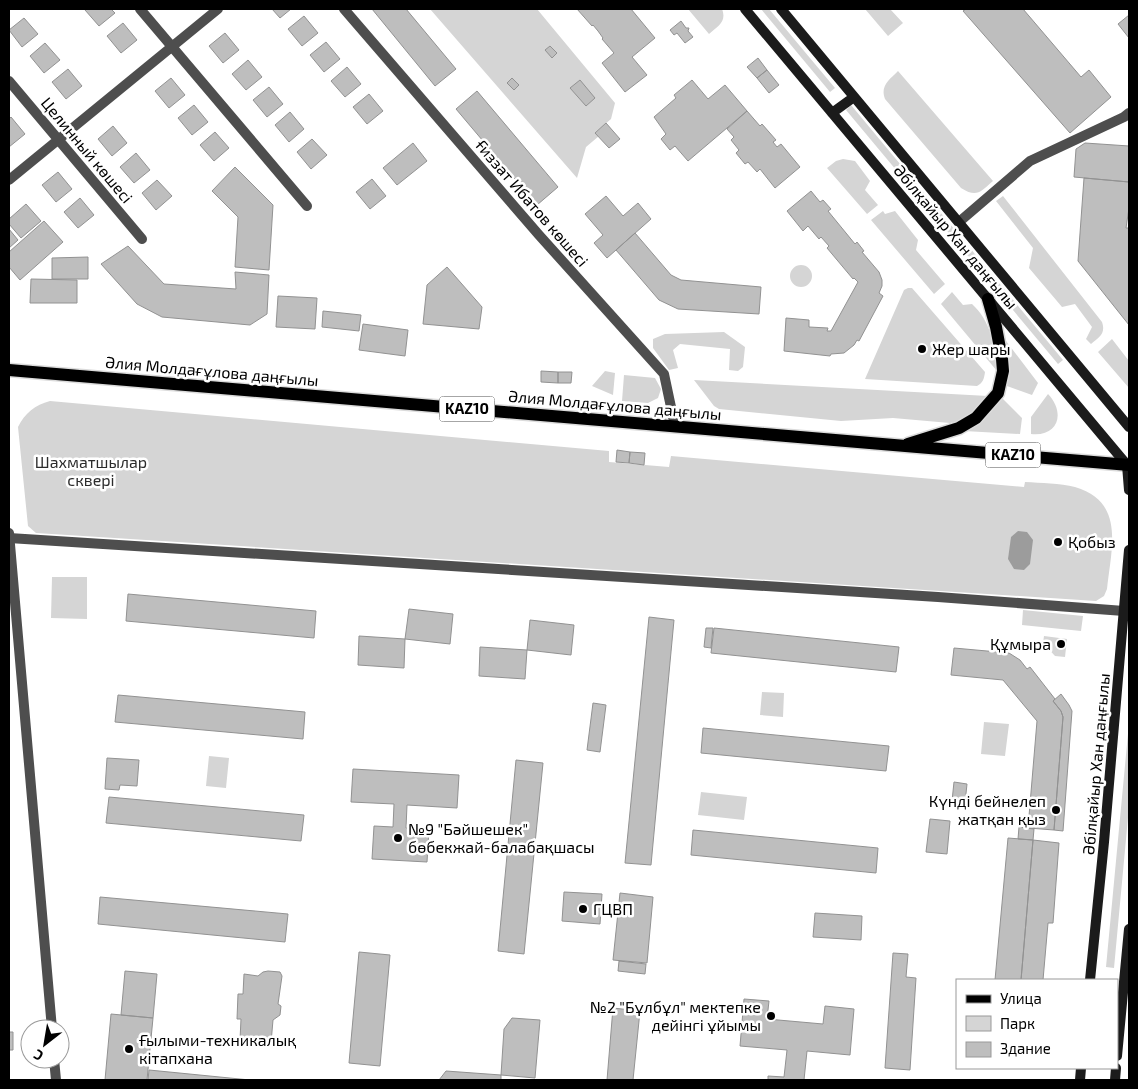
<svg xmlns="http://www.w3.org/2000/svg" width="1138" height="1089" font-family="'Exo 2',sans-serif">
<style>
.green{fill:#d5d5d5}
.water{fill:#9c9c9c}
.building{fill:#bebebe;stroke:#929292}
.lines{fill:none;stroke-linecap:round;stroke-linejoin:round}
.primary-casing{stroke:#dbdbdb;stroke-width:15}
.minor{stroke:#4e4e4e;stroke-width:10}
.tertiary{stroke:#4e4e4e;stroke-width:10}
.secondary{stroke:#1b1b1b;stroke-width:10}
.primary{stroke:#000;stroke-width:12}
.poi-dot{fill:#000;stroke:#fff;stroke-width:2}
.labels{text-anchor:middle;stroke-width:5;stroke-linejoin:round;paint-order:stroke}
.shield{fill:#fff;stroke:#4c4c4c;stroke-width:1}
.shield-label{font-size:15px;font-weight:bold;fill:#000}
.street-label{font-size:16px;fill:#000;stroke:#fff}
.poi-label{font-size:16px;fill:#000;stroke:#fff;text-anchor:start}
.park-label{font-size:16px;fill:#2c2c2c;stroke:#fff}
</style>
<rect width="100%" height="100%" fill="#fff"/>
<path class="green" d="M430,9h107l78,94 -4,16 -15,13 3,4 -13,11 -9,31z
M688,9h34c5,13 -4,17 -13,25z
M761,9h8l66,79 -5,4z
M865,9h25l13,14 -15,13z
M898,71l95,110c-13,11 -16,17 -32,7l-76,-89c-5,-13 4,-19 13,-28z
M851,105l212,255 -5,4 -212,-254z
M843,159l12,2 15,20 -5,9 13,15 -11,9 -40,-46 9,-7z
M1003,196l99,126c4,12 -3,15 -11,22l-5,-5 6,-12 -17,-23 -13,3 -33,-39 4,-20 -37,-47z
M883,211l2,3 10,-3 23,29 -2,10 29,34 -11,10 -63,-74z
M790 276a11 11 0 1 1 22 0a11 11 0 1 1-22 0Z
M908,288h4l73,84c-1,7 -2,11 -8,14l-112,-7 39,-89z
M952,292l11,13 9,-1c18,16 24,43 25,67l-56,-67z
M724,332l21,15 -2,20 -5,4 -9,-1 1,-21 -50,-5 -7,6 5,18 -9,2 -16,-22v-9l12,-5z
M1003,337l35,46 -6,12 -25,-9 2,-20z
M1112,339l17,22v27l-31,-36z
M605,371l10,2 -2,22 -21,-9z
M624,375l31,3 6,11 -3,9 -10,5 -26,-2z
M694,380l294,16 -9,14 -18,11 -11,2 -57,-5 -52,3 -122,-12 -5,-3z
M1048,394c18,19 10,43 -17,40v-17z
M1000,396l22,22 -2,16 -56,-3c17,-8 26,-19 36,-35z
M50,401l559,50v11l60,5 2,-11 353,31 1,-5c16,1 35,1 50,5 51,15 36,62 32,102l-3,7 -8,5 -1060,-68 -8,-7 -10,-99c7,-14 17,-22 32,-26z
M52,577h35v42l-36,-1z
M1023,610l60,6 -2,15 -59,-6z
M1044,636l23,3 -2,18 -10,-1 -12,-13z
M762,692l22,1 -1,24 -23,-2z
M984,722l25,2 -4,32 -24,-2z
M1129,723v84l-15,161 -8,-1z
M209,756l20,2 -3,30 -20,-2z
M701,792l46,5 -3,23 -46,-5z"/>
<path class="water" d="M1018,531l9,1 6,8 -3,24 -6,6 -10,-1 -6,-10 3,-22z"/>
<path class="building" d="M86,9h25l4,4 -16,13 -14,-16z
M272,9h19l-11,9z
M372,9h34l50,60 -21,17z
M577,9h54l24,29 -23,19 15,18 -22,17 -23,-29 12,-10 -12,-14 1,-1 -5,-7 -5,-6 -1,1z
M966,9h57l58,68 8,-7 22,27 -41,36 -107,-122z
M1129,15v23l-11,-14z
M304,16l14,17 -16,13 -14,-17z
M24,18l14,16 -16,13 -13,-17z
M681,21l5,7h3l-1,3 5,6 -8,6 -8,-10 -3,2 -4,-5z
M123,23l14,17 -16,13 -14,-17z
M225,33l14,17 -16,13 -14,-17z
M326,42l14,17 -16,13 -14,-17z
M45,43l15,17 -16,13 -14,-17z
M550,46l7,7 -5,5 -7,-8z
M758,58l9,12 -10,8 -10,-11z
M248,60l14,17 -16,13 -14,-16z
M347,67l14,17 -16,13 -14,-16z
M68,69l14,17 -16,13 -14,-17z
M767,70l12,15 -10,8 -12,-15z
M171,78l14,17 -16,13 -14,-17z
M512,78l7,7 -5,5 -7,-7z
M580,80l15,18 -9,8 -16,-18z
M692,80l16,19 17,-14 22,26 -59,50 -13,-15 -5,4 -9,-11 5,-5 -12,-17 22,-19 -2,-3z
M269,87l14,17 -16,13 -14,-17z
M477,91l81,96 -21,18 -81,-96z
M369,94l14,17 -16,13 -14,-17z
M194,105l14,17 -16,13 -14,-17z
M747,111l13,15 2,-2 14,16 -3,2 4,5 4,-3 19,23 -25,21 -15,-19 -3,3 -9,-10 -3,2 -9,-11 3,-3 -8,-10 3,-3 -7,-8z
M290,112l14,17 -15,13 -14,-17z
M11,117l14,17 -16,13v-28z
M606,123l14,16 -11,9 -14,-15z
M113,126l14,17 -15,13 -14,-17z
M215,132l14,16 -15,13 -14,-16z
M312,139l15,16 -16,14 -14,-17z
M413,143l14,18 -30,24 -14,-17z
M1085,143l44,3v36l-55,-5 2,-28z
M136,153l14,17 -16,13 -14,-16z
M235,167l38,38 -4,65 -34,-3 3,-50 -26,-26z
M58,172l14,17 -16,13 -14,-17z
M1084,178l45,4v26l-3,20h3v97l-51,-64z
M372,179l14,17 -16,13 -14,-17z
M157,180l15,16 -16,14 -14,-17z
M811,191l9,11 3,-2 8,9 -3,2 27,33 2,-2 7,9 -2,1 17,20 3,8v6l-3,7 4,3 -24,45 -2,-1 -3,5 -10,8 -13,1 -1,2 -46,-5 2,-33 23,2v7l19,1 -1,3h4l27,-49 -4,-4 -1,1 -26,-31 2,-2 -8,-9 -2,2 -11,-13 -5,5 -16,-20z
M606,196l17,20 15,-13 13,16 -44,39 -13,-15 9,-8 -18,-21z
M80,198l14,17 -16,13 -14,-16z
M26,204l15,17 -20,17 -12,-14v-5z
M44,221l19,21 -43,38 -11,-13v-15z
M9,229l9,11 -9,8z
M635,233l36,42 10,5 80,7 -2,27 -81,-5 -19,-9 -43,-50z
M128,246l36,38 72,5 -1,-17 34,3 -2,39 -17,11 -88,-8 -25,-13 -36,-40z
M88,257v22h-36v-21z
M447,267l35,40 -3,22 -56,-5 4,-39z
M31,279l46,1v23h-47z
M278,296l39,2 -2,31 -39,-2z
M323,311l38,4 -2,16 -37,-4z
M363,324l45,6 -3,26 -46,-6z
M541,371l17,1v11l-17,-1z
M558,372h14l-1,11h-13z
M617,450l13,2 -1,11 -13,-1z
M630,452l15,1 -1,12 -15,-2z
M128,594l188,17 -2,27 -188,-17z
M409,609l44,5 -3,30 -45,-5z
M649,617l25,3 -23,245 -26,-2z
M530,620l44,5 -3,30 -44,-5z
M706,628h7l-2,20 -7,-1z
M714,628l185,19 -3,25 -185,-19z
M359,636l46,3 -1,29 -46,-3z
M480,647l47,3 -2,29 -46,-3z
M954,648l55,5 11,7 7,9 3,-2 25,32 -2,2 8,10 2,6 -9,113 -26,-2 9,-107 -34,-41 -52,-5z
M1061,694l8,11 3,6 -9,120 -9,-1 9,-113 -2,-6 -8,-10z
M118,695l187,17 -2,27 -188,-17z
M593,703l13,2 -6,47 -13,-2z
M703,728l186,18 -3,25 -185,-18z
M107,758l32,2 -2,26 -17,-1 -1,5 -14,-1z
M516,760l27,3 -19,191 -26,-3z
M353,769l106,6 -2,33 -50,-3 -1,23 23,1 -2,33 -55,-3 2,-33 19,1 1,-23 -43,-2z
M954,782l13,2 -2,19 -13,-2z
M109,797l195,18 -3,26 -195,-18z
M930,819l20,2 -3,33 -21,-2z
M1019,827l15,2 -1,11 -15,-1z
M693,830l185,18 -2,25 -185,-18z
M1008,838l25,2 -12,140h-26z
M1033,840l26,3 -6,80h-5l-5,57h-22z
M564,892l38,2 -2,30 -38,-3z
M620,893l33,4 -6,66 -34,-3z
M100,897l188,17 -3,28 -187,-18z
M815,913l47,3 -1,24 -48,-3z
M359,952l31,3 -10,111 -31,-3z
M893,953l15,1 -2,23 10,1 -6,92 -25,-2z
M619,961l27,3 -1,10 -27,-3z
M125,971l32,3 -4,44 -32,-3z
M268,971l12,1 2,4 -4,28 3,2 -1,9 -7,5 -2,23 -31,-3 1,-21h-4l1,-25h5l1,-20 14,2 5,-4z
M744,999l25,2 -2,18 56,5 2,-18 29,3 -4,46 -43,-4 -3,29h5h-41v-4l16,1 3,-27 -47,-4z
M613,1008l27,3 -7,69h-26z
M111,1014l42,4 -6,62h-42z
M512,1018l28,2 -5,58 -34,-3 3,-46z
M9,1032h4v18h-4z
M149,1070l101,10h-102z
M446,1071l55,4v5h-62z"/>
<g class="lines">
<defs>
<path id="primary" d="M9,370l1120,95
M908,444l51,-16 17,-10 22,-25 5,-22 -1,-12 -6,-32 -8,-28"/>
</defs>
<use href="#primary" class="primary-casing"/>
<path class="minor" d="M140,9l167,197
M344,9l195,226 125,139 11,52
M9,81l133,158
M9,180l209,-171
M959,222l71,-61 94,-44 5,-4
M9,538l929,59 186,14"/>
<path class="tertiary" d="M9,533l43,496
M54,1059l2,21"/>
<path class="secondary" d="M745,9l382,456 2,25
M781,9l348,418
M832,113l22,-16
M1090,980l14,-138 25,-292
M1117,1056l12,-127
M1080,1080l1,-12
M1115,1080l1,-12"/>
<use href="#primary" class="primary"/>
</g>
<g class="poi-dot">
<circle cx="922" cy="349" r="5"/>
<circle cx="1058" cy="542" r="5"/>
<circle cx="1061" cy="644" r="5"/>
<circle cx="1056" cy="810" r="5"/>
<circle cx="398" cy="838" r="5"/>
<circle cx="583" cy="909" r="5"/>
<circle cx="771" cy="1016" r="5"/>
<circle cx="129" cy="1049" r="5"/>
</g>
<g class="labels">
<g class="shield">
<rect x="439.5" y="396.5" width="55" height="25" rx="4"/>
<rect x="985.5" y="442.5" width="55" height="25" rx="4"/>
</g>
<g class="shield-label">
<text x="467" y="414">KAZ10</text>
<text x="1013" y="460">KAZ10</text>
</g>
<g class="street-label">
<text transform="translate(87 150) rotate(50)" y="6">Целинный көшесі</text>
<text transform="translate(532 203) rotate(49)" y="6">Ғиззат Ибатов көшесі</text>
<text transform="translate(956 237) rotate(50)" y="6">Әбілқайыр Хан даңғылы</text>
<text transform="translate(212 371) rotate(5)" y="6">Әлия Молдағұлова даңғылы</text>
<text transform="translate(615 405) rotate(5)" y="6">Әлия Молдағұлова даңғылы</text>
<text transform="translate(1096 764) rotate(-85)" y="6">Әбілқайыр Хан даңғылы</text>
</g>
<g class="poi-label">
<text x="932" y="355">Жер шары</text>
<text x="1068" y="548">Қобыз</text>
<text x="1051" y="650" text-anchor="end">Құмыра</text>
<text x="1046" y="807" text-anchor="end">Күнді бейнелеп<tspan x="1046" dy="18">жатқан қыз</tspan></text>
<text x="408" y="835">№9 "Бәйшешек"<tspan x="408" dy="18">бөбекжай-балабақшасы</tspan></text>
<text x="593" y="915">ГЦВП</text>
<text x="761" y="1013" text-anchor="end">№2 "Бұлбұл" мектепке<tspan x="761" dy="18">дейінгі ұйымы</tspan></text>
<text x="139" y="1046">Ғылыми-техникалық<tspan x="139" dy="18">кітапхана</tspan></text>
</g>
<g class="park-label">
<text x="91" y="468">Шахматшылар<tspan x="91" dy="18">сквері</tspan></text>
</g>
</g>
<rect width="1138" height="1089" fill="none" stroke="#000000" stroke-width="20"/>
<rect x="956" y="979" width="162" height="90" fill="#ffffff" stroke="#999999"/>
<rect x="966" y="995" width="25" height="8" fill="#000000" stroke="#999999"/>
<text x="1000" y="1004" font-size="15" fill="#000000">Улица</text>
<rect x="966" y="1016" width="25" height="15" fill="#d5d5d5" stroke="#999999"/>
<text x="1000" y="1029" font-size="15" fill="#000000">Парк</text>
<rect x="966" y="1042" width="25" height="15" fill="#bebebe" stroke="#999999"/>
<text x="1000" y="1054" font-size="15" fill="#000000">Здание</text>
<g transform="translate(45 1044) rotate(211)"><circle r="24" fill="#ffffff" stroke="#999999"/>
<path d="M0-4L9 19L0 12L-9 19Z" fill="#000000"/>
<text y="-8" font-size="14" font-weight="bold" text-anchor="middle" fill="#000000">С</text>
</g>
</svg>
